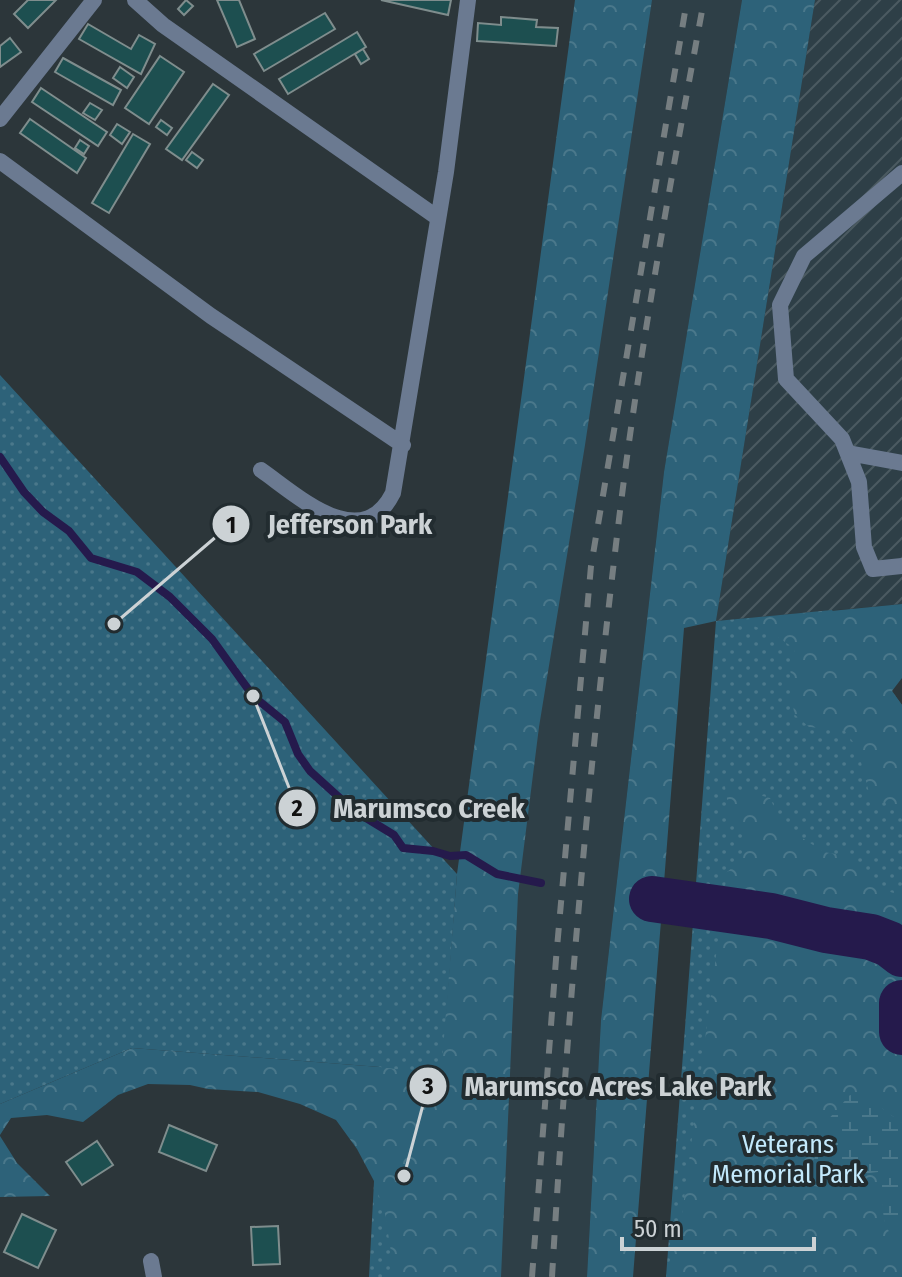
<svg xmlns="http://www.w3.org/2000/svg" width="902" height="1277" font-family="'Fira Sans Condensed',sans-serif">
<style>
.built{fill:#2e3f47}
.industrial{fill:url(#industrial-furrows)}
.grass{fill:url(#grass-dots)}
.forest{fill:url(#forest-crowns)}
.wetland{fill:url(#wetland-marsh)}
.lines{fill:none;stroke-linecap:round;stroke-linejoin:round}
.stream{stroke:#251a4c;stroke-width:8}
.river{stroke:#251a4c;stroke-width:46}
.building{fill:#1d4f50;stroke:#7f8d8d;stroke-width:2}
.service{stroke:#6b7a91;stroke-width:16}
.minor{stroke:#6b7a91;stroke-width:16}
.rail{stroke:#767e81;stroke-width:6;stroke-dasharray:14 14;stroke-linecap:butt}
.labels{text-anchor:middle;stroke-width:8;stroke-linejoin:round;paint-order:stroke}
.park-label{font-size:26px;fill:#c3e9fc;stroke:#222c30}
.leader{fill:none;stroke:#ccd2d5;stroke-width:3}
.callout-dot{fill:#ccd2d5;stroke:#222c30;stroke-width:3}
.mark-label{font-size:24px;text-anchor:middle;font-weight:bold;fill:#111}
.callout-label{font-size:28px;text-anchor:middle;font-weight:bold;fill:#ccd2d5;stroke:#222c30;stroke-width:8;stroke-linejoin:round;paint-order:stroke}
</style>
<defs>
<pattern id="industrial-furrows" width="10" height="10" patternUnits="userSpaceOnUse" patternTransform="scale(2)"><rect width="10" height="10" fill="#2e3f47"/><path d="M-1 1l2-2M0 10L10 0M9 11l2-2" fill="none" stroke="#4b5a61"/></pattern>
<pattern id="grass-dots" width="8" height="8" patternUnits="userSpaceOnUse" patternTransform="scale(2)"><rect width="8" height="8" fill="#2d6279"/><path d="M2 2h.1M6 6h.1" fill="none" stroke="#4a788b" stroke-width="1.8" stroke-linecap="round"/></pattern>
<pattern id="forest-crowns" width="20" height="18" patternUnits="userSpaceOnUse" patternTransform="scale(2)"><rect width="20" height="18" fill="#2d6279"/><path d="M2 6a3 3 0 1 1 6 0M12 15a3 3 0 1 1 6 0" fill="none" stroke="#4a788b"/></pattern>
<pattern id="wetland-marsh" width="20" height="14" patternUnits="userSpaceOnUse" patternTransform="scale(2)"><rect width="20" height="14" fill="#2d6279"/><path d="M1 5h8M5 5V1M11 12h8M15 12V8" fill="none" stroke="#4a788b"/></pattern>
</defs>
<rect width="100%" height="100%" fill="#2c363a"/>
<path class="built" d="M639,0h103l-78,472 -63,548 -14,257h-108l13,-192 104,-810z"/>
<path class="industrial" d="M815,0h87v604l-186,17z"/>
<path class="grass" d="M0,375l457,499 -30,403h-58l11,-210 -248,-19 -132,56z
M832,610l70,95v572h-236l50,-656z"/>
<path class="forest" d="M575,0h77l-67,445 -46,282 -21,167 -17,383h-113l5,-13 -8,-50 -11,-33 -17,-32 -21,-29 -36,-16 -42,-12 -50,-3 -18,-4 -42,-1 -30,11 -35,27 -36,-7 -36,3 -11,17v-31l132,-56 248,19 61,8 16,-201z
M742,0h73l-99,621 -32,7 -51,649h-46l14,-257 63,-548z
M902,604v74l-10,13 10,14v102l-31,-7 -14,-53 -13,-17 -35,-3 -15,-13 -4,-49 5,-16 -20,-14 -35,-15z
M725,786l45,12 12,27 42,27 28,5c15,25 21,31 50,38v228l-30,-22 -55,31 -2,25 -12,25 24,7 25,-14 26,-3 7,54 17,18v33h-236l15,-55 46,-350 15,-12 4,-18 -17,-30z
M0,1136l17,27 33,33 -50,1z"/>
<path class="wetland" d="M850,1095l22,6 30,22v121l-17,-17 -7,-55 -26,3 -25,14 -24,-6 12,-26 2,-25z"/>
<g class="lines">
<path class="stream" d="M0,457l24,35 19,20 26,19 22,27 46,14 33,25 42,42 41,57 32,26 13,32 12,17 43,39 41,25 9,13 30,3 17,5 16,-1 31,19 44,9"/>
<path class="river" d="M652,899l119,17 55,14 45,7 18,7 13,10
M902,1003v29"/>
</g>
<path class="building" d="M28,0h28l-28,28 -14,-14z
M186,0l7,6 -9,9 -6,-6z
M217,0h22l16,39 -18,8z
M381,0h70l-3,15z
M325,13l10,16 -71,42 -10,-17z
M501,17l36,3 -1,7 22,1 -2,18 -79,-5 1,-18 23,2z
M88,24l43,25 8,-14 16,9 -14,30 -62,-35z
M357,32l9,15 -78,47 -9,-15z
M10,38l11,14 -21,15v-21z
M363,49l6,10 -8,5 -6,-10z
M160,56l24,16 -35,52 -24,-16z
M63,58l58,32 -8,15 -58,-33z
M120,67l14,10 -7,11 -14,-10z
M213,84l16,11 -47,65 -16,-11z
M41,88l66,44 -9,14 -66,-44z
M90,103l12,7 -7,10 -12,-7z
M30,119l56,39 -9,15 -57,-40z
M161,120l11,8 -5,7 -11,-8z
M117,124l13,8 -8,12 -12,-9z
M133,134l17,10 -41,69 -17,-10z
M80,140l9,6 -5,8 -9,-6z
M192,152l11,8 -6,8 -11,-8z
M169,1125l48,20 -11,26 -47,-19z
M97,1141l16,24 -31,20 -16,-23z
M22,1214l34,16 -18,38 -34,-16z
M278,1226l2,38 -27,1 -2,-38z"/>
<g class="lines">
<path class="service" d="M135,0l28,25 275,193
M0,119l94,-119
M0,161l211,155 192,129
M902,173l-98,83 -24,49 6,74 56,60 17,43 5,65 9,22 29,-3
M848,453l54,10
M261,470c36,25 100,86 132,23l53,-321 22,-172"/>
<path class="minor" d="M151,1261l3,16"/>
<path class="rail" d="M532,1277l24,-318 35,-393 96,-566
M552,1277c15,-256 37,-512 68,-766 21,-171 53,-342 84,-511"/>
</g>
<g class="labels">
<g class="park-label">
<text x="788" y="1153">Veterans<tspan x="788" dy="30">Memorial Park</tspan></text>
</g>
</g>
<path class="leader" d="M114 624L231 524M253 696L297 808M404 1176L428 1086"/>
<g class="callout-dot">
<circle cx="114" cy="624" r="8"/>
<circle cx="253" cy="696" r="8"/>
<circle cx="404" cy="1176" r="8"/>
<circle cx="231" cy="524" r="20"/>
<circle cx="297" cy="808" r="20"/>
<circle cx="428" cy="1086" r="20"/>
</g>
<g class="mark-label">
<text x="231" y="533">1</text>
<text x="297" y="816">2</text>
<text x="428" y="1094">3</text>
</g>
<g class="callout-label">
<text x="350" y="534">Jefferson Park</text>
<text x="429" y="818">Marumsco Creek</text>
<text x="618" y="1096">Marumsco Acres Lake Park</text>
</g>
<path d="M622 1237v12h192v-12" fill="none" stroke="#ccd2d5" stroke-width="4"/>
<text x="634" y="1237" font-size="24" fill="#ccd2d5" stroke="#222c30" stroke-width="6" paint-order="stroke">50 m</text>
</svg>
